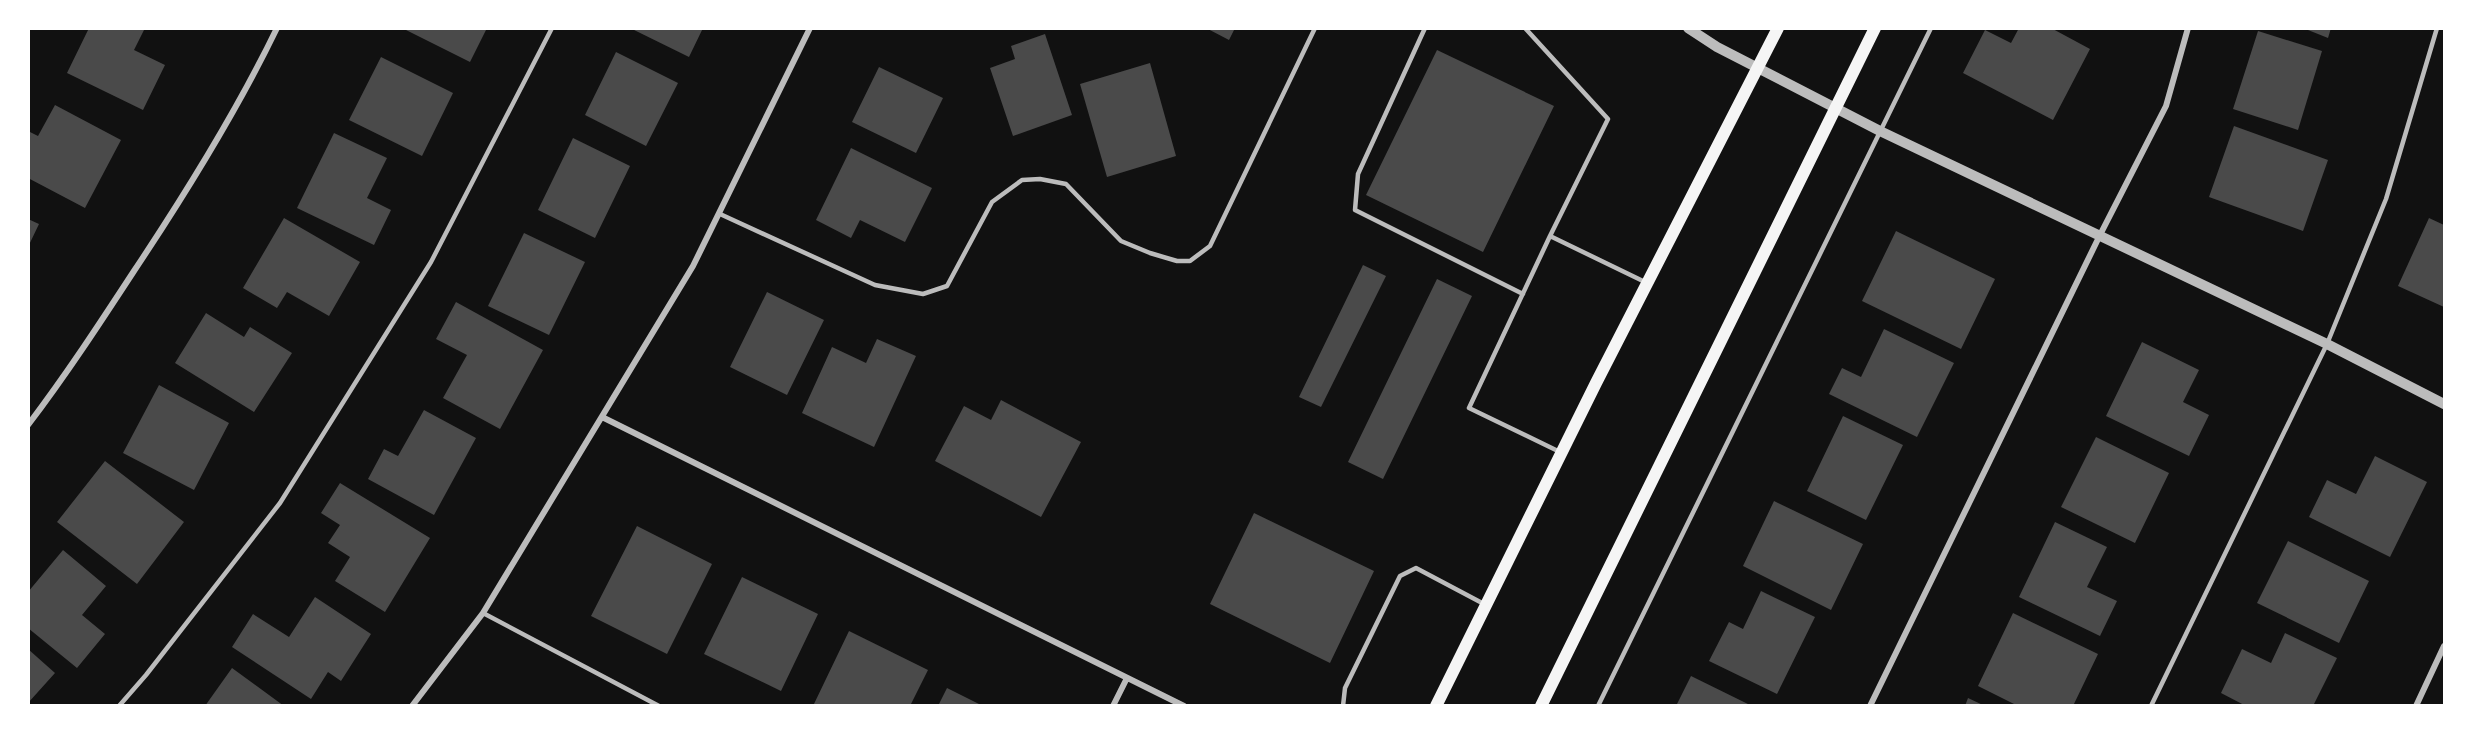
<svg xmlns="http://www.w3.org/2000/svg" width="2473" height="734" font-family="'Playfair Display',serif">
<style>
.building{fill:#4a4a4a}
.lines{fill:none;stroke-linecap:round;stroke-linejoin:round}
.service{stroke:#bcbcbc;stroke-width:4.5}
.minor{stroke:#bcbcbc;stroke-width:6}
.tertiary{stroke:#bcbcbc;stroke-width:10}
.secondary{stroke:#f5f5f5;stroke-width:12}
</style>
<rect width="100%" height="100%" fill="#111"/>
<path class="building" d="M89,28h56l-11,22 31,15 -22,45 -76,-37z
M402,28h85l-17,34z
M630,28h73l-14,29z
M1206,28h29l-6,12z
M2019,28h32l39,21 -37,71 -90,-47 22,-43 26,13z
M2303,28h28l-3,10z
M2258,31l64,20 -24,79 -65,-21z
M1045,34l27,81 -59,21 -23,-68 25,-9 -4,-13z
M1437,50l117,56 -71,146 -117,-57z
M616,52l62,31 -32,63 -61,-31z
M381,57l72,36 -31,63 -73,-36z
M1150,63l26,93 -69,21 -27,-93z
M879,67l64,31 -27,55 -64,-31z
M55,105l66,35 -36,68 -57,-30v-47l10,5z
M2234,126l94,34 -25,71 -94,-34z
M334,133l53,25 -20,40 24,12 -17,35 -77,-37z
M573,138l57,28 -35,72 -57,-28z
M851,148l81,40 -27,54 -45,-22 -9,18 -35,-18z
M284,218l76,44 -31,54 -42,-24 -10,16 -34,-20z
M2429,218l15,7v82l-46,-21z
M28,219l11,5 -11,23z
M1896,231l99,48 -34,70 -99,-48z
M524,233l61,29 -36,73 -61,-29z
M1363,265l23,11 -65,131 -22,-10z
M1437,279l35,17 -89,183 -35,-17z
M767,292l57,28 -37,75 -57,-28z
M456,302l87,48 -43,79 -57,-31 24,-43 -31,-16z
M206,313l38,24 6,-10 42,26 -38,59 -79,-49z
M1884,329l70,34 -37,74 -88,-43 13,-26 19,9z
M877,339l39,17 -42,91 -72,-34 30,-66 34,16z
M2142,342l57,28 -16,32 26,13 -20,41 -83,-40z
M159,385l70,38 -35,67 -71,-37z
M1001,400l80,42 -40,75 -106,-56 29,-55 27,14z
M424,410l52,28 -42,77 -66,-36 16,-30 14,7z
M1843,416l60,29 -37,75 -59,-29z
M2096,437l73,36 -34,70 -74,-36z
M2375,456l52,26 -37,75 -81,-40 18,-37 29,14z
M105,461l79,61 -47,62 -80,-62z
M340,483l90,55 -45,74 -50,-31 15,-24 -22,-14 12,-18 -19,-12z
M1774,501l89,43 -32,66 -88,-44z
M1254,513l120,58 -44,92 -120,-59z
M2055,522l52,25 -20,40 30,14 -17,35 -81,-39z
M637,526l75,38 -45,90 -76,-38z
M2288,541l81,40 -30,62 -82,-40z
M63,550l43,36 -24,29 23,19 -28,34 -49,-40v-36z
M742,577l76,37 -37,77 -77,-37z
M1761,591l54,26 -38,77 -68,-33 20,-39 14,7z
M315,597l56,37 -30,47 -13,-9 -17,27 -79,-52 21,-33 36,23z
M2013,613l85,41 -25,52h-55l-40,-20z
M849,631l79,39 -18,36h-97z
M2285,633l52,25 -24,48h-67l-25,-13 21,-44 29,14z
M28,649l27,24 -27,30z
M232,668l52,38h-79z
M1691,676l61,30h-76z
M947,688l36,18h-45z
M1968,698l17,8h-20z"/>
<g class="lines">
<path class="service" d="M1425,28l-67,146 -3,36 168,84
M1525,28l83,91 -58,117 95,46
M720,214l155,71 48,9 24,-8 45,-84 30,-22 18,-1 26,5 55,57 29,12 27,8h13l20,-15 105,-218
M1550,236l-81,172 91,44
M483,613l176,93
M119,706l27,-31 134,-172 151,-241 121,-234
M1343,706l2,-18 55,-112 16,-8 68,36
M1598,706l333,-678
M2151,706l176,-362 59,-145 51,-171"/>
<path class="minor" d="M602,417l582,289
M28,425c38,-50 72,-102 106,-154 52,-78 102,-158 143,-243
M412,706l71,-93 210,-347 117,-238
M1113,706l14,-28
M1870,706l230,-471 66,-129 22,-78
M2416,706l28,-60"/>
<path class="tertiary" d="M1688,28l29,19 163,84 447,213 117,60"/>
<path class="secondary" d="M1436,706l160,-323 182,-355
M1541,706l334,-678"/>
</g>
<rect width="2473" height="734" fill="none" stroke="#ffffff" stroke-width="60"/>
</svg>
